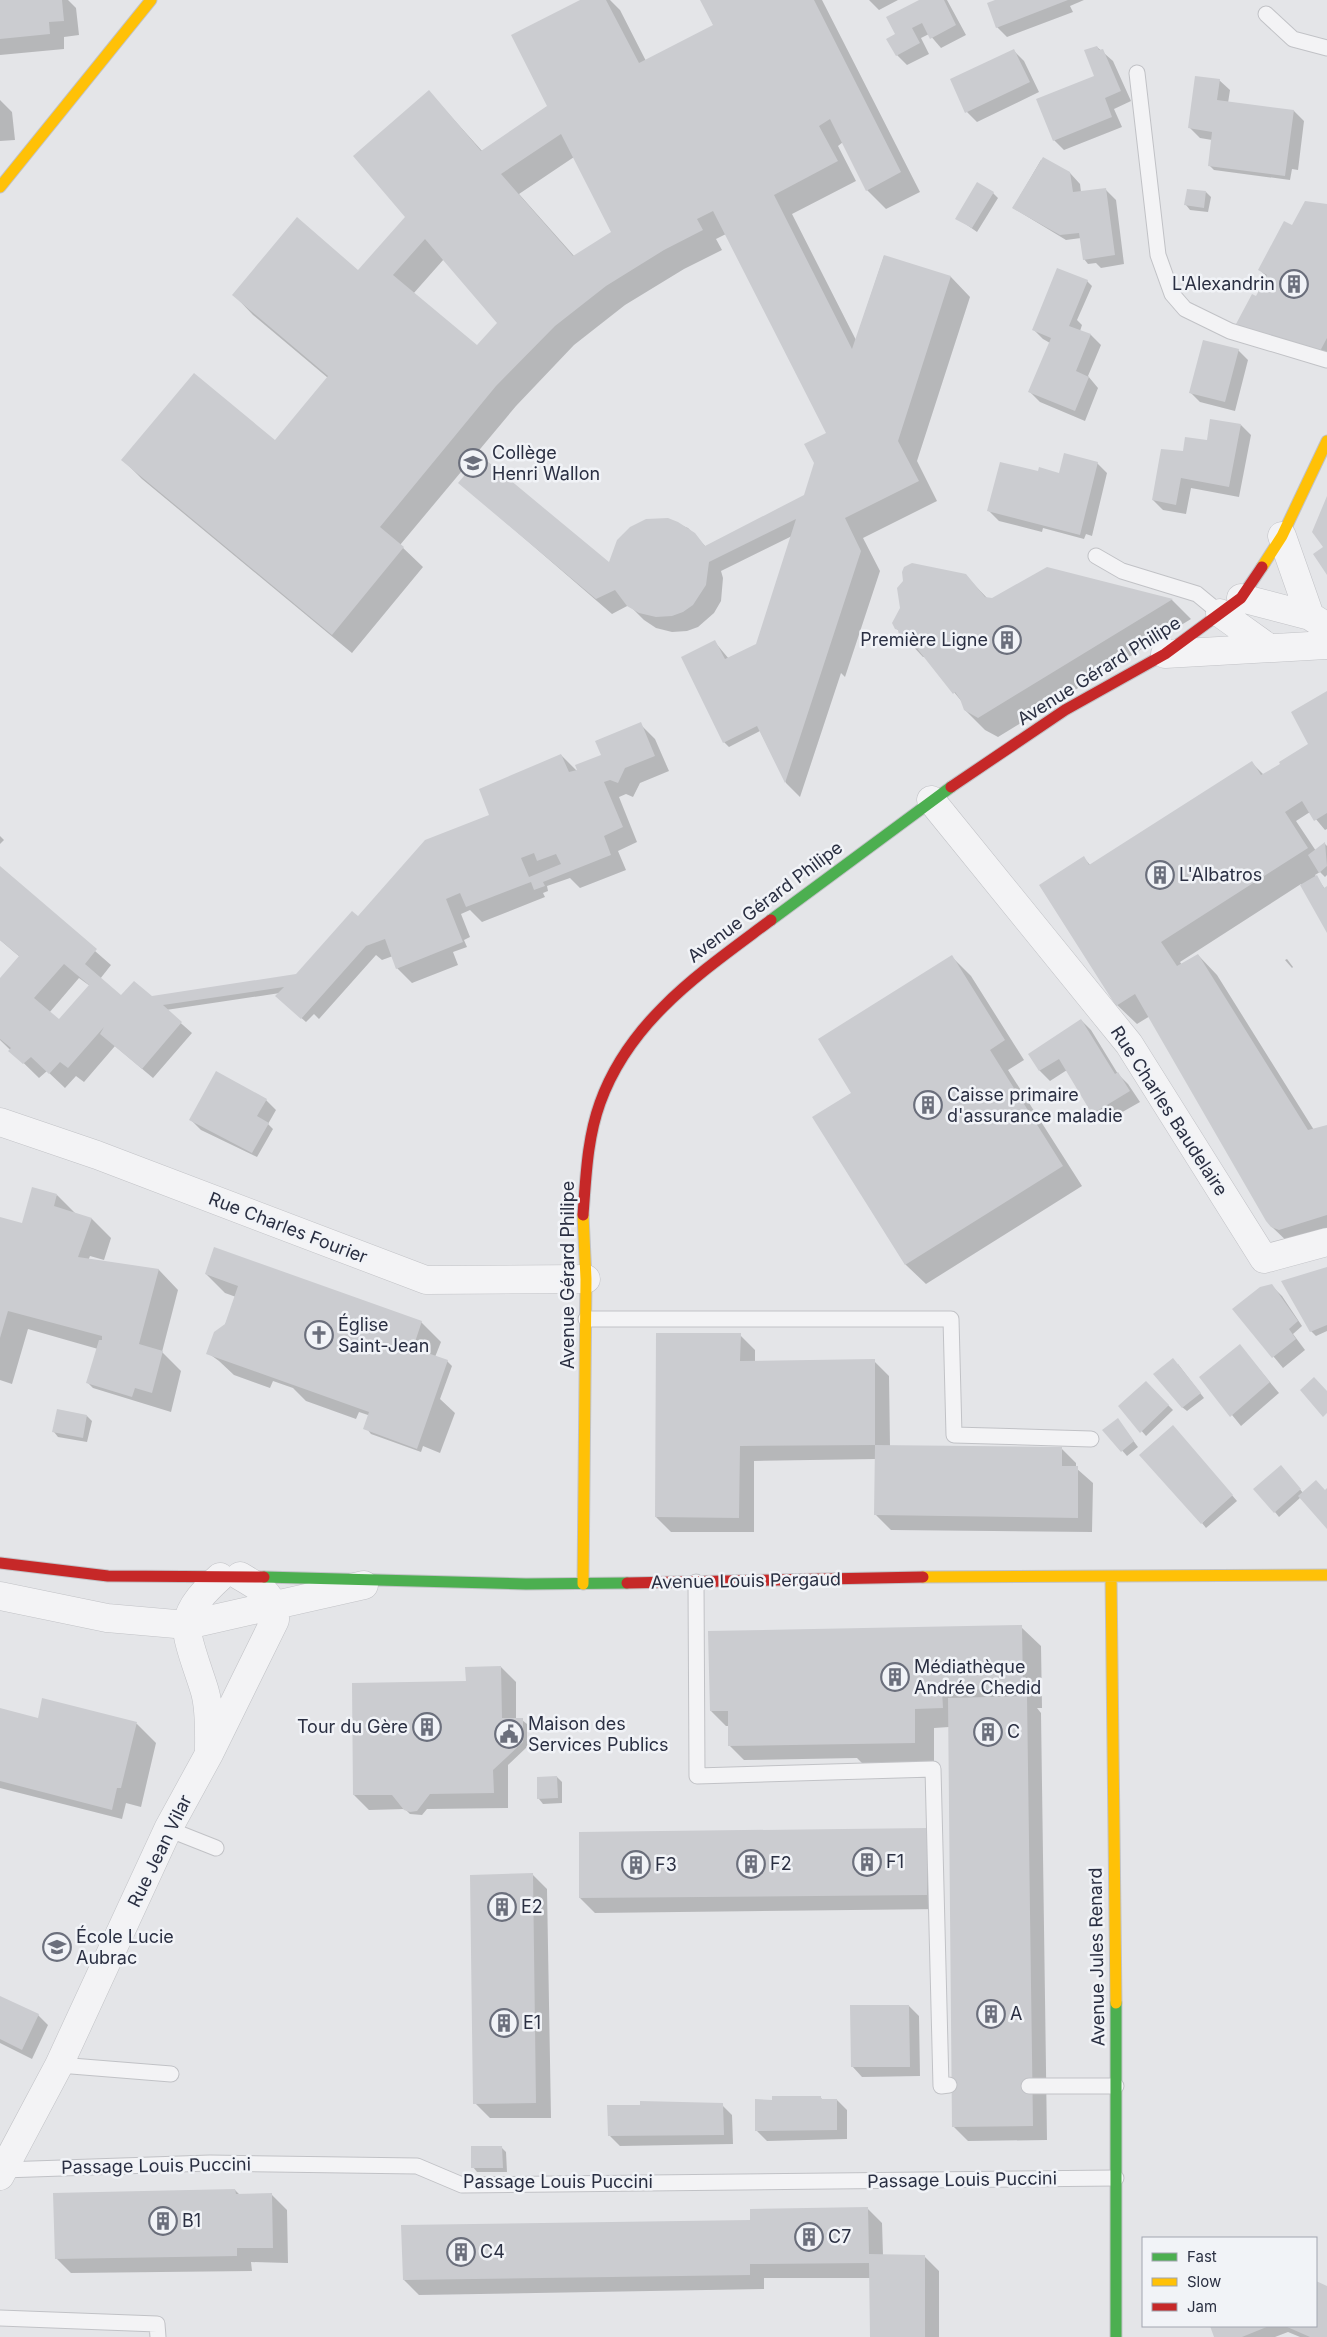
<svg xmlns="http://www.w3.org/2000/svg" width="1327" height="2337" font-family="Inter,sans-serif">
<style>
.shadow{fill:#0003;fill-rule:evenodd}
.building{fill:#cbccd0;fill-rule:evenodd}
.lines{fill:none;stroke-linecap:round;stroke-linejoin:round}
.lane-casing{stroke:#c1c2c6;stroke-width:17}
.street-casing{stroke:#c1c2c6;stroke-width:29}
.fast-casing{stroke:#c1c2c6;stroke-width:13}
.slow-casing{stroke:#c1c2c6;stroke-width:13}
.jam-casing{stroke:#c1c2c6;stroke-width:13}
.lane{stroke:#f3f3f5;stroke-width:15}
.street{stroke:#f3f3f5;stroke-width:28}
.fast{stroke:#4caf50;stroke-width:11}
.slow{stroke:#ffc107;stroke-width:11}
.jam{stroke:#c62828;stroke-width:11}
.labels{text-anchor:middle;stroke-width:5;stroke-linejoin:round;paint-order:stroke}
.poi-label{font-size:18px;fill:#2a2f42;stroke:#f1f3f7;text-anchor:start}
.street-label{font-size:18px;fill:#2a2f42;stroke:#f1f3f7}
</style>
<rect width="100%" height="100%" fill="#e4e5e8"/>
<path class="shadow" d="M0,0h68l8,8 3,27 -15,2v12l-64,6z
M583,0h27l10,10 26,51 68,-35 -12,-26h120l98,192 -34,17 -19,-19 -24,-48 -5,4 18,35 -64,33 64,126 28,-84 67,21 19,20 -53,164 20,40 -74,37 17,33 -35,106 -4,-4 -41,124 -14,-14 -26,-52 -31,16 -5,-5 -10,-101 15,18 28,-14 35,-109 -71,35 2,7 -2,23 -7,12 -16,14 -11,4 -15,1 -16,-4 -12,-8 -15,-15 -17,9 -152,-131 150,81 58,-44 20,8 18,19 99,-51 22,-63 -101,-199 -10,5 6,11 -38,19 -59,36 -51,40 -58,61 -116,139 23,22 -71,86 -210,-174 -19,-19 152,-18 53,-64 -75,-63 -19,-20 125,-24 48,-54 22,-125 54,60 65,-46zM574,157l39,75 -38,25 -56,-63zM444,259l55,64 -22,25 -64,-54z
M869,0h29l-19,10z
M921,0h26l19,35 -25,13 -12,-14 -8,4 8,16 -22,11 -10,-10v-20z
M998,0h86l-14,6 3,6 -66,25 -10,-10z
M1097,47l16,14 18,40 -17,8 8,18 -58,23 -10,-10 42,-63z
M1014,51l10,10 15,31 -62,30 -10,-10 -15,-32z
M1219,80l11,10 -2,13 66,8 10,10 -6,49 -6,-1 -2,11 -76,-10 -5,-5 3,-25 -12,-2 -10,-10z
M0,100l12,12 3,28 -15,1z
M1041,160l7,7 22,6 10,11 1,8 25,-2 10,10 8,64 -23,4 -5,-5 -8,1 -4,-5 -3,-21 -15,2 -53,-32z
M1206,192l5,5 -3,15 -18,-2 -4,-5z
M993,193l5,5 -21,34 -20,-14z
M1327,205v160l-74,-26 -15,-15 19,-27 10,-20 -7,-7 33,-43z
M1087,281l5,5 -15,34 5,5 -2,6 11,4 10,10 -13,31 10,12 -13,33 -45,-19 -10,-10 20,-49 -7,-4 -10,-10z
M1238,350l10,10 -13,51 -35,-9 -10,-10z
M1241,425l10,10 -12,62 -48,-9 -5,26 -23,-4 -10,-10 31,-47z
M1097,463l10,10 -15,63 -6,-2 -2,5 -41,-11 -1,4 -43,-11 -10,-10 50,-38 21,1z
M1047,568l125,32 19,19 -193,118 -13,-7 -20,-20 -2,-7 -38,-46h-2l-27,-29 69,-53 23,24 4,1z
M1327,692v137l-2,1 -15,-18 -14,9 20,30 9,-7 2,2v29l-2,2 -5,-5 -5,3 10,14 2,-1v43l-26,-47 -121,78 2,3 16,-10 19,20 97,155 13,-4v115l-35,5 -20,-19 -122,-211 -13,8 -20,-19 -33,-147 7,8 161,-103 12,12 46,-30z
M640,724l15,15 14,32 -29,12 -7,14 -7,-3 -7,3 18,45 -19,9 8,19 -46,18 -10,-10 -23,8 1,5 -5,2 2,4 -63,25 -12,-12 -9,4 9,23 -6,3 3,7 -14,5 5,13 -46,18 -15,-15 -4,-12 -11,4 -6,-5 -57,64 -5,-5 -8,8 -24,-21 -2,-8 -114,17 26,23 -39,45 -38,-32 -31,36 -8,-6 -11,12 -18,-17 -8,7 -39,-38v-60l20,-23 -20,-17v-72l111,97 -11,14 21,18 38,6 137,-28 70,-50 195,-170 19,19zM79,978l11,8 -31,35 -10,-8z
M0,836l4,4 -4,4z
M951,956l20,20 53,84 -16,10 74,116 -156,98 -20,-19 -92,-147 39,-25z
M1287,959l6,8 -1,1 -7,-8z
M1081,1020l10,10 27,44 10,10 12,18 -37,21 -10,-10 -26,-43 -17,11 -10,-10 -10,-17z
M266,1100l10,10 -8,14 5,5 -16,28 -56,-27 -10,-10z
M57,1195l19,19 16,5 19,19 -7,22 -14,-4 -2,5 71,9 19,20 -16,62 19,19 -10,41 -78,-24 -5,-5 10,-34 -70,-20 -16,55 -12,-4v-160l22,4z
M1327,1268v63l-11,5 -5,-5z
M206,1274l215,48 20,20 -6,15 12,4 5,5 -12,33 15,14 -15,40 -17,-7 -2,6 -50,-18 -4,-5 4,-13 -12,-4 -3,7 -50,-18 -13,-13 -20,-7 -3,7 -36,-13 -15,-14 -11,-8 17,-28 11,-28 -11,-4z
M1272,1286l10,10 20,30 -9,8 12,16 -22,18 -49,-59z
M740,1335l15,15v12l119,-1 15,15 1,70 171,2 15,15v5l17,15 -1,49 -201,-2 -15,-15v-56l-122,2v71h-83l-15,-15z
M1240,1346l39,47 -38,33 -40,-49z
M1178,1364l26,34 -17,13 -5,-4z
M1146,1383l27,27 -27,26 -26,-30z
M87,1416l5,5 -5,21 -29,-5 -4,-5z
M1118,1420l20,27 -11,9 -23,-26z
M1286,1472l17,21 24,-3v37l-26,-30 -22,20 -4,-5z
M1231,1494l6,7 -31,27 -4,-5z
M1021,1627l20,19 1,62h-5l4,5 6,427 -79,1 -15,-15 -4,-399 -15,1v34l-72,1 -5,-5 -113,2 -15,-15v-19h-3l-15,-15z
M501,1667l15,15v38h6l5,4v23l-19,18v43l-81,1 -5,6 -12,-1 -5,-5 -36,1 -15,-15 113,-112z
M43,1700l94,24 19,19 -15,64 -15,-4 -4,16 -122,-31v-78l39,9z
M557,1777l5,5v21l-19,1 -4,-5 -1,-21z
M926,1830l15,15 1,64 -347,4 -15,-15z
M532,1874l15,15 4,229h-61l-15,-15z
M0,1997l38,18 10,10 -16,34 -32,-16z
M909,2006l10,10 1,60 -58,1 -10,-11z
M820,2097l3,3h14l10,10v29l-80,2 -10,-10 16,-30z
M722,2105l10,10 1,29 -113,2 -10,-10z
M501,2147l5,5 1,20h-30l-4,-5z
M235,2190l5,5h32l15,15 1,53 -37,-1 1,9 -181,2 -15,-15z
M867,2208l15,15 1,32 41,1 15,15v66h-68v-59h-107v11l-345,6 -15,-15 347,-59z
M1316,2283l11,4v50h-27l-12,-5 -13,5h-59l-5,-11h105z"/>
<path class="building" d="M0,0h62l2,21 -15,1 1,12 -50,5z
M580,0h26l33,63 74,-38 -13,-25h114l87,172 -35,19 -36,-72 -11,7 19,35 -64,34 78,154 32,-94 67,21 -53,165 21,40 -74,37 16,33 -76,232 -28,-57 -34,17 -42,-86 34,-17 10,19 31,-15 40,-125 -87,43 -3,23 -13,20 -10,7 -11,4 -16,1 -17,-4 -12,-7 -12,-16 -19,9 -138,-116 23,-27 128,106 8,-22 13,-13 16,-8 22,-1 10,4 17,11 10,13 99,-51 10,-32 -10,-19 22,-11 -113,-222 -16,8 6,11 -39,20 -58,36 -51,40 -59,60 -116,141 24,20 -72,88 -211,-175 73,-87 81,67 53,-64 -96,-81 65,-78 61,53 47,-53 -52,-61 76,-66 52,61 66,-45 -36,-71zM561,134l50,98 -38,24 -72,-82zM425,239l72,84 -20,22 -84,-70z
M919,0h25l12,25 -26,14 -8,-16 -10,5 8,15 -24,13 -10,-17 9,-5 -9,-17z
M995,0h73l-72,28 -9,-25z
M1097,46l2,4 4,-1 18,42 -16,7 7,19 -59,24 -17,-42 58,-23 -10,-26z
M1014,49l16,33 -65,31 -15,-34z
M1195,76l25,3 -3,21 77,10 -9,66 -77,-10 4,-34 -24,-4z
M1043,157l27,15 3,20 33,-4 9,67 -32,5 -4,-27 -19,2 -48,-27z
M977,182l17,10 -22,36 -17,-9z
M1187,189l19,2 -2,17 -20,-3z
M1305,201l22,3v134l-8,15 -83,-29 16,-30 4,2 11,-21 -9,-5 26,-49 8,4z
M1057,268l31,12 -19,46 22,8 -15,37 13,6 -14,34 -47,-19 23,-54 -19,-8z
M1203,340l36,9 -14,53 -36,-9z
M1210,419l31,5 -12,63 -48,-9 -5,27 -24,-5 9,-51 22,2 2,-14 22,3z
M1064,453l34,9 -18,73 -93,-24 13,-49 38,9 1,-4 20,6z
M1327,496v79l-14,-21 10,-7 -11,-15z
M912,563l54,11 19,23 7,1 55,-31 126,32 -195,119 -14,-8 -4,-11 -5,-7 -2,2 -41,-52 -13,-7 -1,-5 -3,-1 -3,-6 8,-15 -3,-20 6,-7 -1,-9 2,-5z
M1327,691v122l-13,8 -12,-20 -17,11 23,36 -147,94 16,24 21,-12 110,176 19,-5v90l-48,15 -8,-3 -5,-6 -131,-227 -19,12 -77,-121 45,-29 5,9 163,-104 9,14 19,-11 -1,-2 29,-18 -17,-32z
M641,722l14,34 -30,12 -7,15 -8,-3 -6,2 19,45 -19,9 7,19 -68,27 2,4 -11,4 -3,-8 -65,25 -6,-14 -14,6 17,43 -67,27 -11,-30 -19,7 -65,73 -26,-23 9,-9 -121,18 19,17 -40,47 -42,-35 4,-7 -36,41 -8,-6 -11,12 -18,-17 -8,7 -15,-13 3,-3 -11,-9v-61l19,-22 -19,-16v-74l97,83 -12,15 36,31 13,-14 18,15 144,-22 56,-63 6,5 67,-76 64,-25 -10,-26 82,-35 8,18 8,-2 -2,-5 26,-10 -6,-14zM534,853l3,8 19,-7 5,10 -32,13 -8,-19zM64,964l25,21 -30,34 -25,-21z
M1325,842l2,24 -8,7 -11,-18z
M1317,875l7,13 3,-2v47l-27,-48z
M952,955l53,85 -15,10 73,116 -158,99 -93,-148 39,-24 -33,-54z
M1081,1019l34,55 3,-2 12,19 -38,23 -33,-55 -20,12 -11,-17z
M216,1071l51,28 -10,17 12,7 -17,30 -63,-33z
M32,1187l25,7 -3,12 38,12 -14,39 81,12 -20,75 24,7 -11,42 -17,-5 -3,9 -46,-14 13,-43h3v-4l-94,-25 -8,27v-121l22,6z
M214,1247l208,74 -9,27 35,12 -31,89 -54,-20 6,-17 -163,-58 8,-22 11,-8 13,-38 -33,-12z
M1327,1267v58l-17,7 -29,-51z
M1272,1284l26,37 -9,8 7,10 -24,19 -40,-49 28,-22z
M656,1333h85l-1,28 135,-2v86l187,2v19h16v52l-204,-3 1,-70 -135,1 -1,72 -84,-1z
M1240,1344l30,38 -40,35 -31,-40z
M1173,1358l28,35 -19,15 -29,-34z
M1314,1377l13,14v22l-4,4 -23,-27z
M1146,1381l23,24 -29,28 -22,-27z
M57,1409l30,6 -4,23 -31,-6z
M1118,1418l16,23 -13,11 -19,-22z
M1173,1425l60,70 -32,29 -62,-69z
M1281,1465l20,24 -27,24 -21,-24z
M1316,1480l9,10 2,-2v41l-29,-33z
M1022,1625l1,64 -81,1 1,18 -28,1v34l-187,3v-35h-18l-2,-80z
M501,1666l1,52h21v24l-30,28 1,23 -64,1 -13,17 -7,1 -6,-2 -12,-15h-39l-1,-112 114,-2 -1,-14z
M1027,1696l6,430 -81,1 -4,-429z
M42,1698l95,24 -16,66h-4l-5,22 -112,-29v-73l38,10z
M557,1776l1,22 -21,1v-22z
M927,1828v67l-348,3v-66z
M533,1873l3,230 -63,1 -3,-229z
M0,1996l39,18 -17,36 -22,-11z
M850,2005h59l1,62h-59z
M772,2096h49v3h16v31l-82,1v-32l17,1z
M640,2101l83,2 1,32 -116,1 -1,-31h33z
M471,2146h31l1,22h-32z
M235,2189l1,5 36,-1 1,55h-36v8l-182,3 -2,-66z
M868,2207l1,47 56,1v82h-55l-1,-74 -119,1v11l-347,5 -2,-55 349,-5v-11z
M1316,2281l11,5v51h-17l-25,-11h31z
M1210,2326h59l-27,11h-28z"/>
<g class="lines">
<defs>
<path id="lane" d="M1266,14l27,25 34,9
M1137,73l21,182 14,39 13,15 45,22 97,29
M1096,556l26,15 75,23 23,19
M586,1319h365l3,116 137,4
M696,1582l1,194 236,-7 8,317 8,-1
M168,1829l48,19
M59,2065l112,9
M1029,2086h87
M3,2170l207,-7 207,3 45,19 654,-7
M0,2318l157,6 1,13"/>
<path id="street" d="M1282,536l28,80
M1241,598l69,18 17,11
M1220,613l49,35
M1165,654l162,-9
M931,800l198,244 135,215 63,-17
M0,1122l97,33 329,125 160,-1
M0,1596l107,22 80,7 177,-40
M209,1750c0,-19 1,-40 -4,-58 -4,-15 -20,-54 -18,-68 3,-19 19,-34 33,-47
M0,2176l59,-111 109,-236 41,-75 66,-134c1,-25 -15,-32 -35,-44"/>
<path id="fast" d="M771,920l180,-133
M264,1577l262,7 101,-1
M1116,2003v334"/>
<path id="slow" d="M0,187l151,-187
M1262,567l20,-31 45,-95
M923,1577l404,-2
M1111,1577l5,426
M583,1584l3,-305 -3,-64"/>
<path id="jam" d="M951,787l114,-77 100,-56 76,-56 21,-31
M583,1215c3,-38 4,-76 17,-112 30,-84 103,-132 171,-183
M0,1563l108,13 156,1
M627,1583l296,-6"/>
</defs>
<use href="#lane" class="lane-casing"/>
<use href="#street" class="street-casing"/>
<use href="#fast" class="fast-casing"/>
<use href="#slow" class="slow-casing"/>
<use href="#jam" class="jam-casing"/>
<use href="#lane" class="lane"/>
<use href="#street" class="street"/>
<use href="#fast" class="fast"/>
<use href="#slow" class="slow"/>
<use href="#jam" class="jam"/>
</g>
<defs>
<symbol id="building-ring" viewBox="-11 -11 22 22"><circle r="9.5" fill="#f1f3f7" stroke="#6b6f7c" stroke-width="1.5"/><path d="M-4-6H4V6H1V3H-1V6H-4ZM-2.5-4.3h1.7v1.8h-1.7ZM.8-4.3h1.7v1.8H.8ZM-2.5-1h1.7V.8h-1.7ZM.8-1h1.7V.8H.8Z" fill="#6b6f7c"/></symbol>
<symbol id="school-ring" viewBox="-11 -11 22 22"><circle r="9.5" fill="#f1f3f7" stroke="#6b6f7c" stroke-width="1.5"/><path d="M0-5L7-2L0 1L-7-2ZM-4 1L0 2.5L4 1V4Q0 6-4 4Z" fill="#6b6f7c"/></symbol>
<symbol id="church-ring" viewBox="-11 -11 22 22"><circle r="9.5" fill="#f1f3f7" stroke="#6b6f7c" stroke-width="1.5"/><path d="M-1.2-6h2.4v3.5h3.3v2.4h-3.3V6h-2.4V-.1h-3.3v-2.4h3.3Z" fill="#6b6f7c"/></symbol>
<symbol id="civic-ring" viewBox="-11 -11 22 22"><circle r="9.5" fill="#f1f3f7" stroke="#6b6f7c" stroke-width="1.5"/><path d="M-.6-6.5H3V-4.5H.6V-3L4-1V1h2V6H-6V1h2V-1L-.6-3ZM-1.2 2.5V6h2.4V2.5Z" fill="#6b6f7c"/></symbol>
</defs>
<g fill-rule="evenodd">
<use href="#building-ring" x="1278" y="268" width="32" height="32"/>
<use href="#school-ring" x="457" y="447" width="32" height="32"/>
<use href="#building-ring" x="991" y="624" width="32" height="32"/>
<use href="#building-ring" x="1144" y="859" width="32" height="32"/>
<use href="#building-ring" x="912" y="1089" width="32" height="32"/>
<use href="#church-ring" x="303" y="1319" width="32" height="32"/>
<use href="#building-ring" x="879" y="1661" width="32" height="32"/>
<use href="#building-ring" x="411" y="1711" width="32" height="32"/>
<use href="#building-ring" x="972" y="1716" width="32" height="32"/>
<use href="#civic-ring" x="493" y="1718" width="32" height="32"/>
<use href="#building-ring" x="851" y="1846" width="32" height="32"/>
<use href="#building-ring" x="735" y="1848" width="32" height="32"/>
<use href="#building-ring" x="620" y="1849" width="32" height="32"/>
<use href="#building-ring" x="486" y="1891" width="32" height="32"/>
<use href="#school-ring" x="41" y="1931" width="32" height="32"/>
<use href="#building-ring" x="975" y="1998" width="32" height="32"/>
<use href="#building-ring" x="488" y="2007" width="32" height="32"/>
<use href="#building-ring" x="147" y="2205" width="32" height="32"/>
<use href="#building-ring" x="793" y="2221" width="32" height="32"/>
<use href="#building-ring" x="445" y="2236" width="32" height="32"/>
</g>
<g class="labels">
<g class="poi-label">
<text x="1275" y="290" text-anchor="end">L'Alexandrin</text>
<text x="492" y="459">Collège<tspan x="492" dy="21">Henri Wallon</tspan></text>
<text x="988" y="646" text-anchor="end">Première Ligne</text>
<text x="1179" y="881">L'Albatros</text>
<text x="947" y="1101">Caisse primaire<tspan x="947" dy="21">d'assurance maladie</tspan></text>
<text x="338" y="1331">Église<tspan x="338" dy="21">Saint-Jean</tspan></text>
<text x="914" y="1673">Médiathèque<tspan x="914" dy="21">Andrée Chedid</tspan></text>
<text x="528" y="1730">Maison des<tspan x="528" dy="21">Services Publics</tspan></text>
<text x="408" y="1733" text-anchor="end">Tour du Gère</text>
<text x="1007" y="1738">C</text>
<text x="886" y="1868">F1</text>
<text x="770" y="1870">F2</text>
<text x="655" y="1871">F3</text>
<text x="521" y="1913">E2</text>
<text x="76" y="1943">École Lucie<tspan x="76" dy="21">Aubrac</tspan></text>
<text x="1010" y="2020">A</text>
<text x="523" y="2029">E1</text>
<text x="182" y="2227">B1</text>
<text x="828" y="2243">C7</text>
<text x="480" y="2258">C4</text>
</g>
<g class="street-label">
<text transform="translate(1099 671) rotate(-32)" y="6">Avenue Gérard Philipe</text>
<text transform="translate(765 902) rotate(-37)" y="6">Avenue Gérard Philipe</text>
<text transform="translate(1169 1111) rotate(57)" y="6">Rue Charles Baudelaire</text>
<text transform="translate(288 1228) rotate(21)" y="6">Rue Charles Fourier</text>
<text transform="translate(568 1275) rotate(-90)" y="6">Avenue Gérard Philipe</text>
<text transform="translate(746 1581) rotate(-1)" y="6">Avenue Louis Pergaud</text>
<text transform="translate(160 1851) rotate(-64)" y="6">Rue Jean Vilar</text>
<text transform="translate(1097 1957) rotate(-91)" y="6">Avenue Jules Renard</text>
<text transform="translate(156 2166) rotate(-1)" y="6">Passage Louis Puccini</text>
<text transform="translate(962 2180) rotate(-1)" y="6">Passage Louis Puccini</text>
<text x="558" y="2188">Passage Louis Puccini</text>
</g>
</g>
<rect x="1142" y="2237" width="175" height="90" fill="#f1f3f7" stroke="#a1a5af"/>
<rect x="1152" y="2253" width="25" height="8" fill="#4caf50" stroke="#a1a5af"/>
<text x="1187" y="2262" font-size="15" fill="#2a2f42">Fast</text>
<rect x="1152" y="2278" width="25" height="8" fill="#ffc107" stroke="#a1a5af"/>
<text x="1187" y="2287" font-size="15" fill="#2a2f42">Slow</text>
<rect x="1152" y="2303" width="25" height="8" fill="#c62828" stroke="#a1a5af"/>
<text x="1187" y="2312" font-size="15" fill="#2a2f42">Jam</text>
</svg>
